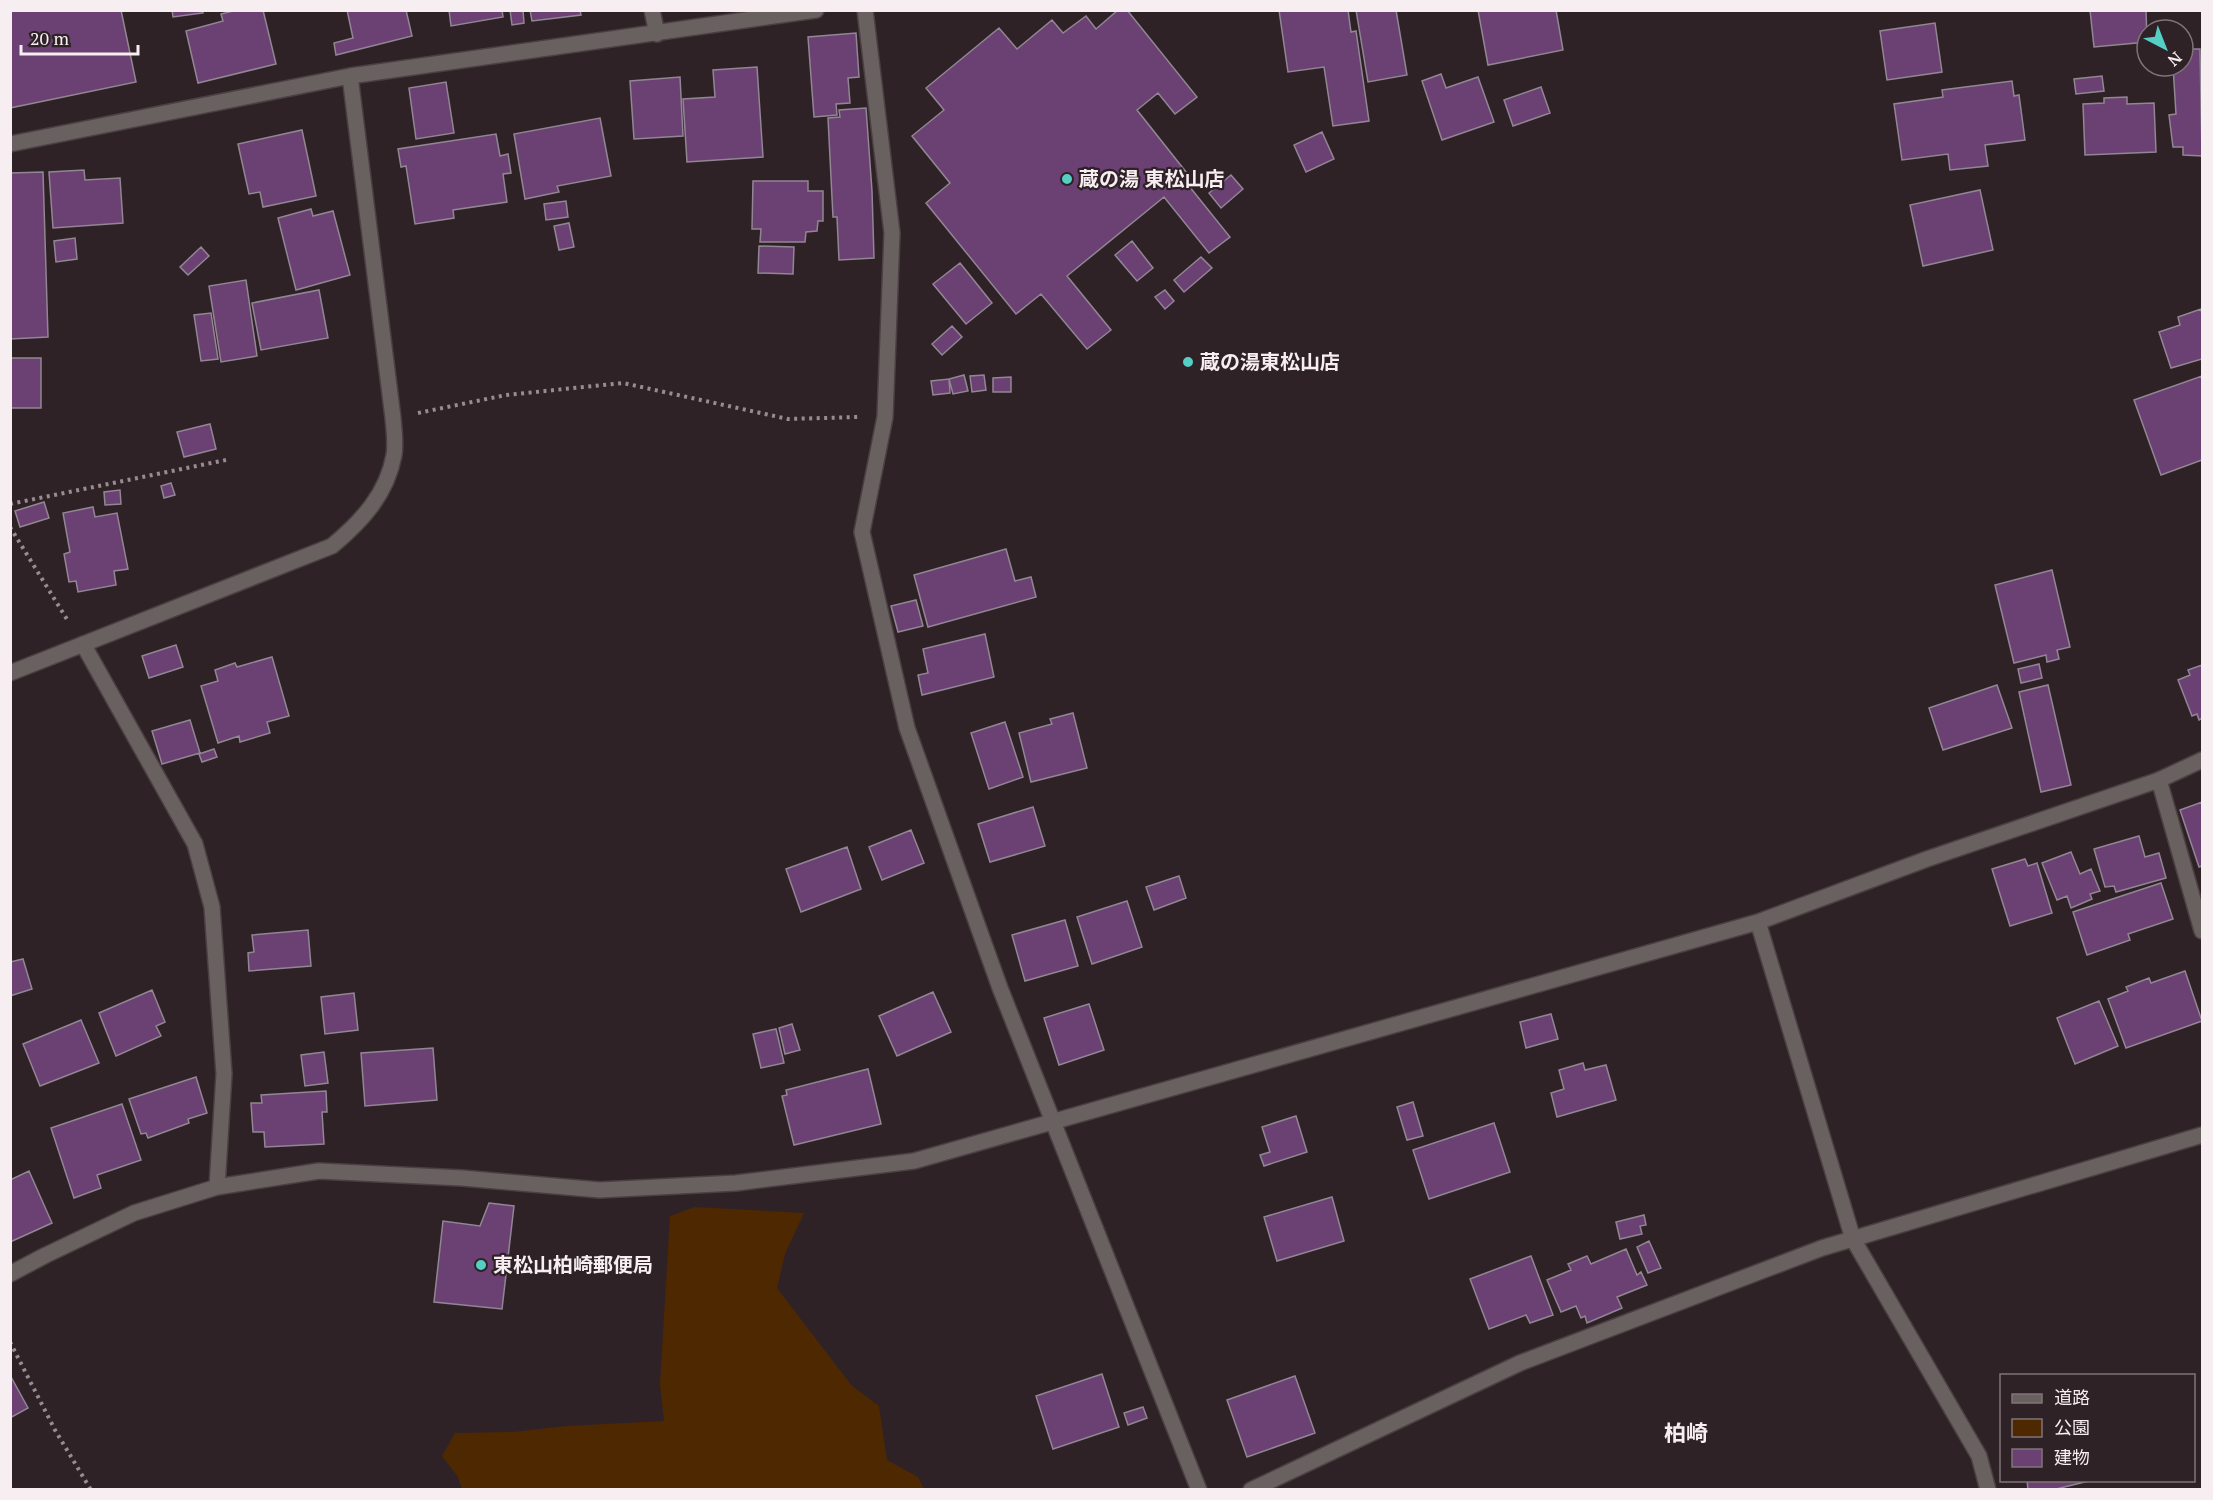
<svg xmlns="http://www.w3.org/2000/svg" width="2213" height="1500" font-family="'PT Serif','Noto Sans JP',serif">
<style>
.green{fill:#4e2801}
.building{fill:#6b4073;stroke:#918693;stroke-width:1.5}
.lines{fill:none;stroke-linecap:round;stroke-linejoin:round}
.lane-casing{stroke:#4b3f43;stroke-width:18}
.street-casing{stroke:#4b3f43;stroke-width:18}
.path{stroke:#978c90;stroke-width:4;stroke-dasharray:3 4.5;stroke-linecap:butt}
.lane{stroke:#696160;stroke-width:15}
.street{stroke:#696160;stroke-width:15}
.poi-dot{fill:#55cec4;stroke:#2f2227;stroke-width:2}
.labels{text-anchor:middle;stroke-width:4.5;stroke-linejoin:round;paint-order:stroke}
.poi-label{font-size:20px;font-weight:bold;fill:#f7eef1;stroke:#2f2227;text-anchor:start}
.quarter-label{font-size:22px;font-weight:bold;fill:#f7eef1;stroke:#2f2227}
</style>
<rect width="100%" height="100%" fill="#2f2227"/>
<path class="green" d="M695,1207l109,6 -19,41 -8,34 75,98 27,20 8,54 31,17 6,12h-462l-4,-12 -16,-21 13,-23 58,-1 54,-6 97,-5 -4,-37 10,-168z"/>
<path class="building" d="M10,10h111l15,72 -126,26z
M172,10h30l1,3 -30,4z
M237,10h26l13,54 -78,19 -12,-52 37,-10 -2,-7z
M347,10h59l6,26 -76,19 -2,-12 19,-5z
M449,10h53l1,7 -52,9z
M510,10h13l1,13 -12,2z
M530,10h50l1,5 -49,6z
M1118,10h9l70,87 -22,17 -17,-21 -21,17 53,67 -5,4 45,56 -21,16 -45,-56 -97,79 44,54 -24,19 -46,-55 -25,20 -90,-111 24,-20 -38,-47 32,-26 -18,-22 73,-60 18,21 35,-29 11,13 23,-17 10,13z
M1279,10h69l3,22 5,-1 13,90 -36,5 -9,-59 -36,5z
M1356,10h40l11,65 -39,7z
M1478,10h78l7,40 -75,15z
M2090,10h56l1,32 -53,5z
M1935,23l7,49 -55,8 -7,-49z
M856,33l3,44 -11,1 2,25 -14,1 1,11 -23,2 -6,-80z
M2183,49h17l2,107 -19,-1v-8h-10l-4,-32 7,-1 -3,-48h10z
M757,67l6,90 -76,5 -4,-63 32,-2 -2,-27z
M1441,74l5,14 32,-11 16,45 -52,18 -20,-59z
M2102,76l2,15 -28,3 -2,-15z
M680,77l3,59 -49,3 -4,-58z
M2012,81l2,15 5,-1 6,45 -40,5 3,21 -38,4 -2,-16 -46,6 -8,-56 49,-7 -1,-7z
M446,82l8,51 -38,6 -7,-51z
M1541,87l9,26 -37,13 -9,-26z
M2127,97v7l27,-1 2,49 -71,3 -2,-51 21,-1v-5z
M866,108l6,83 2,67 -35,2 -2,-43h-4l-5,-99 12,-1 -1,-7z
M600,118l11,58 -54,10 2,6 -34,7 -11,-65z
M302,130l14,66 -53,11 -3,-15 -11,2 -11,-50z
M1322,132l12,27 -28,13 -12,-27z
M496,134l4,22 8,-2 3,19 -8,1 4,28 -54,8 1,8 -39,6 -9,-58 -5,1 -3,-18z
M84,170l1,10 35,-2 3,45 -70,5 -4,-56z
M43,172l5,165 -38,2v-166z
M1231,175l12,14 -22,19 -12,-15z
M753,181h55v10h15v30h-5l-1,10 -11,1 -1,10h-45l1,-13h-9z
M1980,190l13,60 -70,16 -13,-61z
M566,201l2,16 -22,3 -2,-16z
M311,209l2,7 20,-5 17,64 -54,15 -18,-72z
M569,223l5,24 -15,3 -5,-24z
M75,238l2,21 -21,3 -2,-21z
M1132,241l21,27 -16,13 -22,-26z
M759,246l35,1 -1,27 -35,-1z
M201,247l8,9 -21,19 -8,-8z
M1201,257l11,11 -28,24 -10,-12z
M960,263l32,40 -26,21 -33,-40z
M246,280l11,76 -36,6 -12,-76z
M319,290l9,48 -67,12 -9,-47z
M1165,290l9,11 -9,8 -10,-12z
M2201,309l1,5v45l-31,9 -12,-36 21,-7 -2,-8z
M211,313l7,46 -17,2 -7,-46z
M952,326l10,11 -20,18 -10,-11z
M10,358h31v50h-31z
M964,375l4,16 -15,3 -4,-15z
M984,375l2,15 -14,2 -2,-16z
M2202,376v84l-41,15 -27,-75z
M1011,377v15h-18v-14z
M949,379l1,14 -17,2 -2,-14z
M210,424l6,25 -32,8 -7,-25z
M171,483l4,12 -11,3 -3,-12z
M120,490l1,14 -16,1 -1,-13z
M44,502l5,16 -29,9 -5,-16z
M93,507l2,10 22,-4 11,56 -14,2 2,14 -38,7 -2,-11 -7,1 -5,-28 6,-2 -7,-39z
M1006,549l9,32 16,-4 5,20 -108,30 -14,-52z
M2052,570l18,77 -13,3 2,9 -12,3 -1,-7 -32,8 -19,-78z
M916,600l7,26 -25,6 -7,-26z
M985,634l9,43 -72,18 -4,-20 10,-2 -5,-24z
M176,645l7,22 -34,11 -7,-22z
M272,657l17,59 -22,6 3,11 -30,9 -1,-6 -21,7 -17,-57 17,-5 -3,-11 20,-7 2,4z
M2039,664l3,14 -21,5 -3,-14z
M2202,665v53l-3,2 -2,-6 -5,2 -14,-36 12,-5 -2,-5z
M1997,685l15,43 -69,22 -14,-42z
M2048,685l23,100 -30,7 -22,-100z
M1073,713l14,55 -56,14 -12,-49 33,-9 -2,-5z
M190,720l10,33 -38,11 -10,-33z
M1005,722l18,55 -34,12 -18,-56z
M214,749l3,8 -15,5 -3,-8z
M2202,802v64l-3,1 -19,-57z
M1033,807l12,39 -55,16 -12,-38z
M911,830l13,33 -42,17 -13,-33z
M2139,836l6,21 14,-4 7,25 -50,14 -2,-6 -9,1 -11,-38z
M847,847l14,42 -60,23 -15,-43z
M2071,852l9,22 11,-5 9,22 -10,3 2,5 -21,9 -4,-12 -10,4 -15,-37z
M2025,859l3,7 9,-3 15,50 -42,13 -18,-57z
M1179,876l7,22 -32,12 -8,-23z
M2161,883l12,36 -45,15 2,6 -43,15 -14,-43z
M1127,901l15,46 -50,17 -15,-47z
M1065,920l13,46 -53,15 -13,-46z
M308,930l3,36 -62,5 -1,-18 6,-1 -2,-17z
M23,959l9,30 -22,7v-34z
M2185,971l17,50 -76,27 -18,-49 20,-8 -2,-4 23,-9 2,5z
M152,990l13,32 -9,4 5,10 -45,20 -17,-43z
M933,992l18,40 -54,24 -18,-40z
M354,993l4,37 -33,4 -4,-37z
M2099,1001l19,45 -43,18 -18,-46z
M1089,1004l15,46 -45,15 -15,-47z
M1551,1014l7,25 -32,9 -6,-26z
M81,1020l18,43 -59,23 -17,-42z
M792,1024l8,26 -15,4 -6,-26z
M776,1029l8,34 -23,5 -8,-34z
M433,1048l4,52 -72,6 -4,-53z
M324,1052l4,31 -23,3 -4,-31z
M1583,1063l2,7 21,-5 10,35 -59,17 -6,-24 13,-4 -5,-19z
M868,1069l13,55 -87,21 -12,-49 5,-1 -1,-5z
M196,1077l11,36 -19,6 1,4 -41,15 -2,-5 -5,1 -12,-35z
M326,1091l1,21h-5l2,32 -59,3 -1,-15h-11l-2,-29h11l-1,-8z
M1413,1102l10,34 -16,4 -10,-33z
M122,1104l19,56 -44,15 4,13 -27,10 -23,-70z
M1296,1116l11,36 -43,14 -4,-11 10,-3 -8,-25z
M1494,1123l16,49 -81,27 -16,-49z
M29,1171l23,52 -42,19v-62z
M1332,1197l12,44 -67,20 -13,-44z
M489,1203l25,3 -12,103 -68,-7 9,-81 37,5z
M1644,1215l2,10 -6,1 2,8 -22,5 -4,-17z
M1649,1241l12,27 -13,5 -11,-26z
M1626,1249l11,26 4,-3 6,13 -30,12 5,11 -35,15 -2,-7 -4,2 -5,-12 -15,6 -14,-32 24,-10 -3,-6 19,-8 4,8z
M1531,1256l22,59 -23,8 -4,-8 -37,14 -19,-50z
M1102,1374l17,53 -66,22 -17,-53z
M10,1375l18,33 -18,10z
M1295,1376l20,57 -68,24 -20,-57z
M1143,1407l4,11 -19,7 -4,-12z
M2027,1480h66l-41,10h-24z"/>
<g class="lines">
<defs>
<path id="lane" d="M2159,780l43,151
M1251,1490l269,-127 302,-115 380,-113"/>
<path id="street" d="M652,10l5,24
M865,10l27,223 -7,184 -23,115 45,196 93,260 199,502
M10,144l340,-68 466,-66
M83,644l112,200 17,63 12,167 -7,113
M10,673l322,-127c30,-25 55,-52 62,-91 2,-12 0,-25 -1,-37l-43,-342
M1758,922l95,317 126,217 9,34
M10,1274l36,-19 88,-42 83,-26 102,-16 143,7 138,12 136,-7 178,-22 844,-239 169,-63 232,-79 43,-20"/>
</defs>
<use href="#lane" class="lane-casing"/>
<use href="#street" class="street-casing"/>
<path class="path" d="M418,413l88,-18 117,-12 165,36 70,-2
M10,504l216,-44
M10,527l58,94
M10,1342l45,88 36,60"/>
<use href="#lane" class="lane"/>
<use href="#street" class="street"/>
</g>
<g class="poi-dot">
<circle cx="1067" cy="179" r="6"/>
<circle cx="1188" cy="362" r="6"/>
<circle cx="481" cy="1265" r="6"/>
</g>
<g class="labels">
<g class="poi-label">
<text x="1079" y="186">蔵の湯 東松山店</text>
<text x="1200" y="369">蔵の湯東松山店</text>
<text x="493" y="1272">東松山柏崎郵便局</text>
</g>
<g class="quarter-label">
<text x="1686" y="1441">柏崎</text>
</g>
</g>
<rect width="2213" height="1500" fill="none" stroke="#f7eef1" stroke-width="24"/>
<rect x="2000" y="1374" width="195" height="108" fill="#2f2227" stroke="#7f7478" stroke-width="1.5"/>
<rect x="2012" y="1394" width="30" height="9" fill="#696160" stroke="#7f7478" stroke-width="1.5"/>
<text x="2054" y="1404" font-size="18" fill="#f7eef1">道路</text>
<rect x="2012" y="1419" width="30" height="18" fill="#4e2801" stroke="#7f7478" stroke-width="1.5"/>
<text x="2054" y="1434" font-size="18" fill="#f7eef1">公園</text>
<rect x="2012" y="1449" width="30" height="18" fill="#6b4073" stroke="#7f7478" stroke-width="1.5"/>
<text x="2054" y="1464" font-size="18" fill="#f7eef1">建物</text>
<g transform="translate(2165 48) rotate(138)"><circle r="28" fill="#2f2227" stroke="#7f7478" stroke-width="1.5"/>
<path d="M0-4.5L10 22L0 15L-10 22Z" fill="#55cec4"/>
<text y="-9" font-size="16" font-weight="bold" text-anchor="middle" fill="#f7eef1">N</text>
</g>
<path d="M21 45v9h117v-9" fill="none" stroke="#f7eef1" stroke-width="3"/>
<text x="30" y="45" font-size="18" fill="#f7eef1" stroke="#2f2227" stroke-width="4.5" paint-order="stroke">20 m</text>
</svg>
